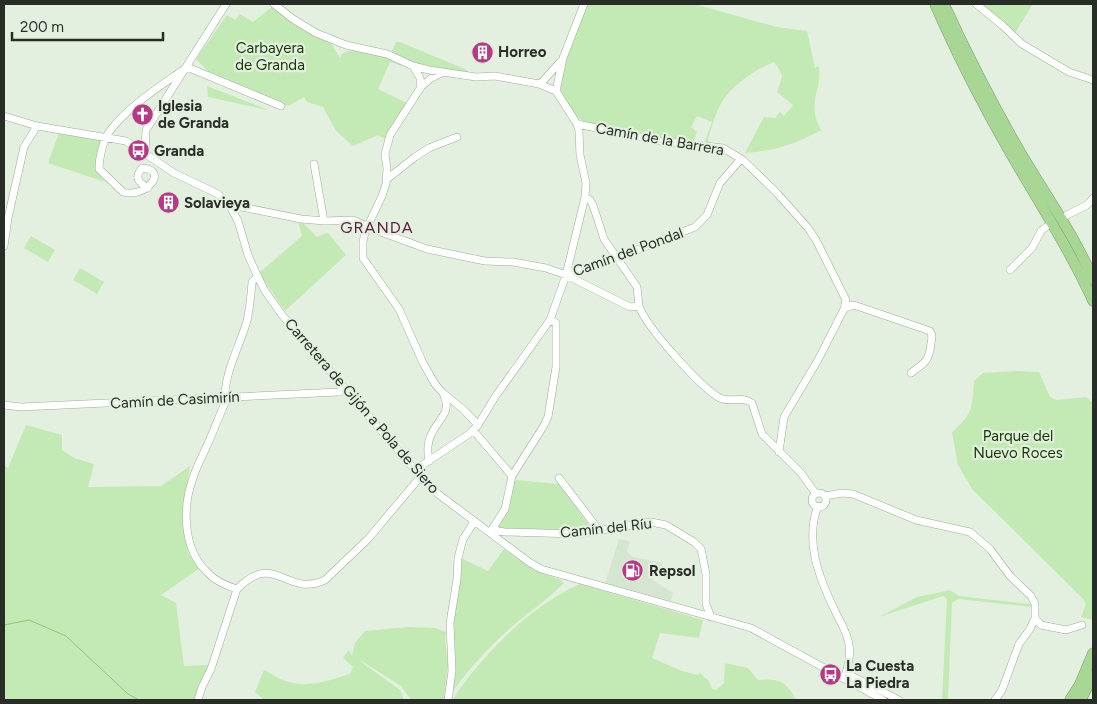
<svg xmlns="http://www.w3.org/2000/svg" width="1097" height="704" font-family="Figtree,sans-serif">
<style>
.built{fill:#d5e6d0}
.green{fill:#c3e9b4}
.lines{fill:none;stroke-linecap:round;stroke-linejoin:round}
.stream{stroke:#8fc976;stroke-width:1}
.minor-casing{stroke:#a0ac9c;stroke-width:8}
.highway-casing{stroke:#7c9c6e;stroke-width:11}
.minor{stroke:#fff;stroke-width:7}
.highway{stroke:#a8d795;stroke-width:10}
.labels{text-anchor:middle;stroke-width:4.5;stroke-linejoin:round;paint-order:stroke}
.park-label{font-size:15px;fill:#133700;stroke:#e4f0df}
.poi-label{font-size:15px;font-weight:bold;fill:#292d27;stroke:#e4f0df;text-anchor:start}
.street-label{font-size:15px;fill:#292d27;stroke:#e4f0df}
.neighbourhood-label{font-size:16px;letter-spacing:1px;fill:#5e2145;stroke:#e4f0df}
</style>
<rect width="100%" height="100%" fill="#e4f0df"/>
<path class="built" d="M619,539l11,2 -3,10 6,6 30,6 -10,17 20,13 -2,8 -66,-18z"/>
<path class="green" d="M587,4h107l83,23 30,4 8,37 4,-2c3,27 -13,36 2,64 -22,13 -51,22 -76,23l19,-36 11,1 5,-6 4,4 9,-11 -16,-13c6,-16 7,-17 -3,-30 -18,7 -42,23 -52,40 -7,11 -10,25 -14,37l1,4 -2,1 -2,-3 7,-19 -15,-6 -6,11 6,5 -4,11 -29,-3 -80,-18c-11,-7 -23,-23 -24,-38 0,-20 19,-60 27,-80z
M981,4h52l-18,29z
M273,6c18,14 33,29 56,34l11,18 2,-4c16,-10 45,3 61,10l-1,2 -12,-4 -12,27 29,14 -22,36 -7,-4 -25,11 -17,-15 -13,-24 -16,-5 -3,-5 -16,9 -79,-34 -13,-13 31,-44 8,5 5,-6 13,8z
M396,42h4l67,28 1,3 -42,-6 -35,-14z
M207,86l59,23 1,1 -59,-13z
M59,133l43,7c-4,19 -10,26 3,42l-57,-19z
M298,222h4l15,15 9,-4 3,1 17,21 -61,56 -26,-38 43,-37z
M31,236l24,14 -7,12 -24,-14z
M80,268l24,14 -7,12 -24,-14z
M1016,371l23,1 11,25 7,3 29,-3 7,6v217l-12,-3 5,-13 -2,-4 -112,-111 -14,-24 -6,-33c21,-18 20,-24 22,-51l9,-8z
M26,425l36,10v15l12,8 20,6 -6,23 73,-1 29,-20 -4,26 3,53 -2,4 1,4 12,15 -39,27 15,8 8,63 24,-1 -13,35h-191v-234l4,2z
M514,480l45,4 30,41 -3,5 -12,1 -75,-2v-3l9,-16z
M504,549l30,21 27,10 3,3c-15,15 -32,27 -48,40 -22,19 -46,44 -63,68l2,-15 -1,-52 7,-66 27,13z
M580,584l123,36 -4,18 -39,-5 -8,25 30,13 16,4 2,-2 9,8 3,8 4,1 8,-7 1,-20 23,5 10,12c19,-2 29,1 38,20h-344c31,-46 77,-93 128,-116z
M950,590l9,6 71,8 2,3 -74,-8 -6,4 -4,97h-6l5,-101 -4,-3 -64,21 38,-20z
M407,627l28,1 11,4 -1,5 3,29 -4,34h-33l-10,-14 -41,-26 4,4 36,26 4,10h-140l-9,-8 9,-22c8,4 16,10 25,12 19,6 42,-2 61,-8l3,-7 -10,-9 6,-8 3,6 3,-13 10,-12z"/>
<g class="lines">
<path class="stream" d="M4,625l25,-5 37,16 62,58 11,6"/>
<defs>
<path id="minor" d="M274,4l19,15 23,14 30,12 41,9 26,12 16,4 47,7 19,-1 44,8 17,7
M976,4l27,22 19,18 47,28 24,8
M413,66l7,12 1,9
M187,67l94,39
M443,72l-13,7 -9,8 -31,48 -5,19 2,15 -1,15 -4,12 -17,36 -2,10v16l36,51 24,54 12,21 8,9 21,17 14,15
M539,84l4,-3 17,-19
M4,116l33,10 89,15 48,32 44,21 13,14 7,13 10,34 8,18 9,18 17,24 133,155 23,24 91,68 12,7 210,59 132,72
M577,124l83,17 63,7 20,12 34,33 31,35 8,12 30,60 -2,9 -26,51 -34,57 -5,35
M145,153l1,-23 80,-126
M314,164l10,57
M387,179l28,-22 14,-9 28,-11
M148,188c-10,-6 -14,-10 -6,-20 28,2 3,31 -19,24l-24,-23c0,-11 4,-28 10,-37 20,-27 52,-46 78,-65
M585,197l5,3 3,5 11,34 33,48 2,19
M231,208l6,-2 64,13 24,2 28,-1 25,11 49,18 58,12 28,1 33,6 20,7 64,32 9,-1c7,21 60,79 79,91 11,7 24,-2 34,6l10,31 39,39 15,21
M1067,215l20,-10 6,-7
M4,246l4,-28 16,-71 13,-21
M1010,270l22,-22 9,-17 5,-4
M566,275l7,-4 44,-13 78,-31 12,-12 13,-32 21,-24
M258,276l-6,6c-1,13 -2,26 -5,39 -8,27 -24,54 -22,82 -7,16 -13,32 -20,47 -4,9 -9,18 -12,28 -11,30 -10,71 14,94 7,8 20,14 30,17 39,-39 48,9 88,-9l43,-41 53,-63
M844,309l8,-4 5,1 73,25c3,4 2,7 1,12 -2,19 -6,19 -20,30
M4,405l17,2 318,-15 6,-3
M473,430l39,46
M429,461c-2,-10 -2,-19 3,-28 6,-13 20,-21 12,-37
M415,470l54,-36 9,-9 17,-28 55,-77 16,-45 19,-78 1,-14 -6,-28 -1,-24 -2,-7 -21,-33 7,-33 21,-54
M559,478l36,47 1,5
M812 500a7 7 0 1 1 14 0a7 7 0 1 1-14 0Z
M825,496l17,-3 11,1 63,26 54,12 20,17 20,27 21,20 4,8v14l-5,11 -11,15 -17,46 -7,10
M818,506c-14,36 2,74 18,107 5,10 12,21 13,32 2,11 -1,23 -5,34
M494,528l4,3 7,1 73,2 73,-12 15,3 28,17 7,7 5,25v30l5,13
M491,531l14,-22 7,-33 31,-49 5,-10 8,-50v-44l-6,-3
M1035,618l6,7 25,5 16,-5
M846,673l53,27
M198,700l4,-13 9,-18 26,-80
M448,700l4,-29 -2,-48 7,-44 1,-21 5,-19 11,-17"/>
<path id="highway" d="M935,4c22,51 48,101 76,150 28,49 59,96 82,147
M944,4c23,50 48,99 75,146 25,43 55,84 74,129
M1070,700l10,-16 13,-31
M1081,700l12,-25"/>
</defs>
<use href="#minor" class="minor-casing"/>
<use href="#highway" class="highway-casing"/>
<use href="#minor" class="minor"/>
<use href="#highway" class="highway"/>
</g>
<defs>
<symbol id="building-disc" viewBox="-11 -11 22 22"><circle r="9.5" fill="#b73986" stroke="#e4f0df"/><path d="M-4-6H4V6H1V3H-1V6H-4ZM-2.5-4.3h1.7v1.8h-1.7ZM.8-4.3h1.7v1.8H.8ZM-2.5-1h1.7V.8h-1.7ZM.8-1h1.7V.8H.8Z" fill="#fff"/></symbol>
<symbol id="church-disc" viewBox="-11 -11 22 22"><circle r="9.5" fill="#b73986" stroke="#e4f0df"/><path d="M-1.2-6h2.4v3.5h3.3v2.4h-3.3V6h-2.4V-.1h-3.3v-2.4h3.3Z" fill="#fff"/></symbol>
<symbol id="bus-disc" viewBox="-11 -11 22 22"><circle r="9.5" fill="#b73986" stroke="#e4f0df"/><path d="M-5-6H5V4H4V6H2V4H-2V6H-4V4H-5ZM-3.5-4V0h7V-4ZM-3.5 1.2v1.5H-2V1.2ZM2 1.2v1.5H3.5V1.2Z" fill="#fff"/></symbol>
<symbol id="fuel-disc" viewBox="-11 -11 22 22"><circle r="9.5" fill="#b73986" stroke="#e4f0df"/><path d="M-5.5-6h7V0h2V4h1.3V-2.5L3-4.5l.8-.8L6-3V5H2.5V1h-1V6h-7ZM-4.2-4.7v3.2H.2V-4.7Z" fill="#fff"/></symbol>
</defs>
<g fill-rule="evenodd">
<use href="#building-disc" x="470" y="40" width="25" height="25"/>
<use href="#church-disc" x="130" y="102" width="25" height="25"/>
<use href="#bus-disc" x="126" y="138" width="25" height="25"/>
<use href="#building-disc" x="156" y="190" width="25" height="25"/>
<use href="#fuel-disc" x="620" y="558" width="25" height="25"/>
<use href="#bus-disc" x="818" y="662" width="25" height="25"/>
</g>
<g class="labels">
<g class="park-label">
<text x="270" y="53">Carbayera<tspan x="270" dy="17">de Granda</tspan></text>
<text x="1018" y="441">Parque del<tspan x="1018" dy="17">Nuevo Roces</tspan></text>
</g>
<g class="poi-label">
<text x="498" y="57">Horreo</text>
<text x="158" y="111">Iglesia<tspan x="158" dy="17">de Granda</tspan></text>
<text x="154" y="156">Granda</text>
<text x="184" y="208">Solavieya</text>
<text x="649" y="576">Repsol</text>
<text x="846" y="671">La Cuesta<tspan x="846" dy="17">La Piedra</tspan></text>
</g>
<g class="street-label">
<text transform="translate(660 139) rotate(10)" y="5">Camín de la Barrera</text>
<text transform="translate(628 252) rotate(-20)" y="5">Camín del Pondal</text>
<text transform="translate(175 400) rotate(-3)" y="5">Camín de Casimirín</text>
<text transform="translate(362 406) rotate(49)" y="5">Carretera de Gijón a Pola de Siero</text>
<text transform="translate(606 528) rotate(-6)" y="5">Camín del Ríu</text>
</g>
<g class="neighbourhood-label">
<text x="377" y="233">GRANDA</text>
</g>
</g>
<rect width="1097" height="704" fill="none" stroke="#292d27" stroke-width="10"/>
<path d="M12 32v8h151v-8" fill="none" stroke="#292d27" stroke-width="2.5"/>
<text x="20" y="32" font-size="15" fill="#292d27" stroke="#e4f0df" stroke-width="4" paint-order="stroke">200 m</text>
</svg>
